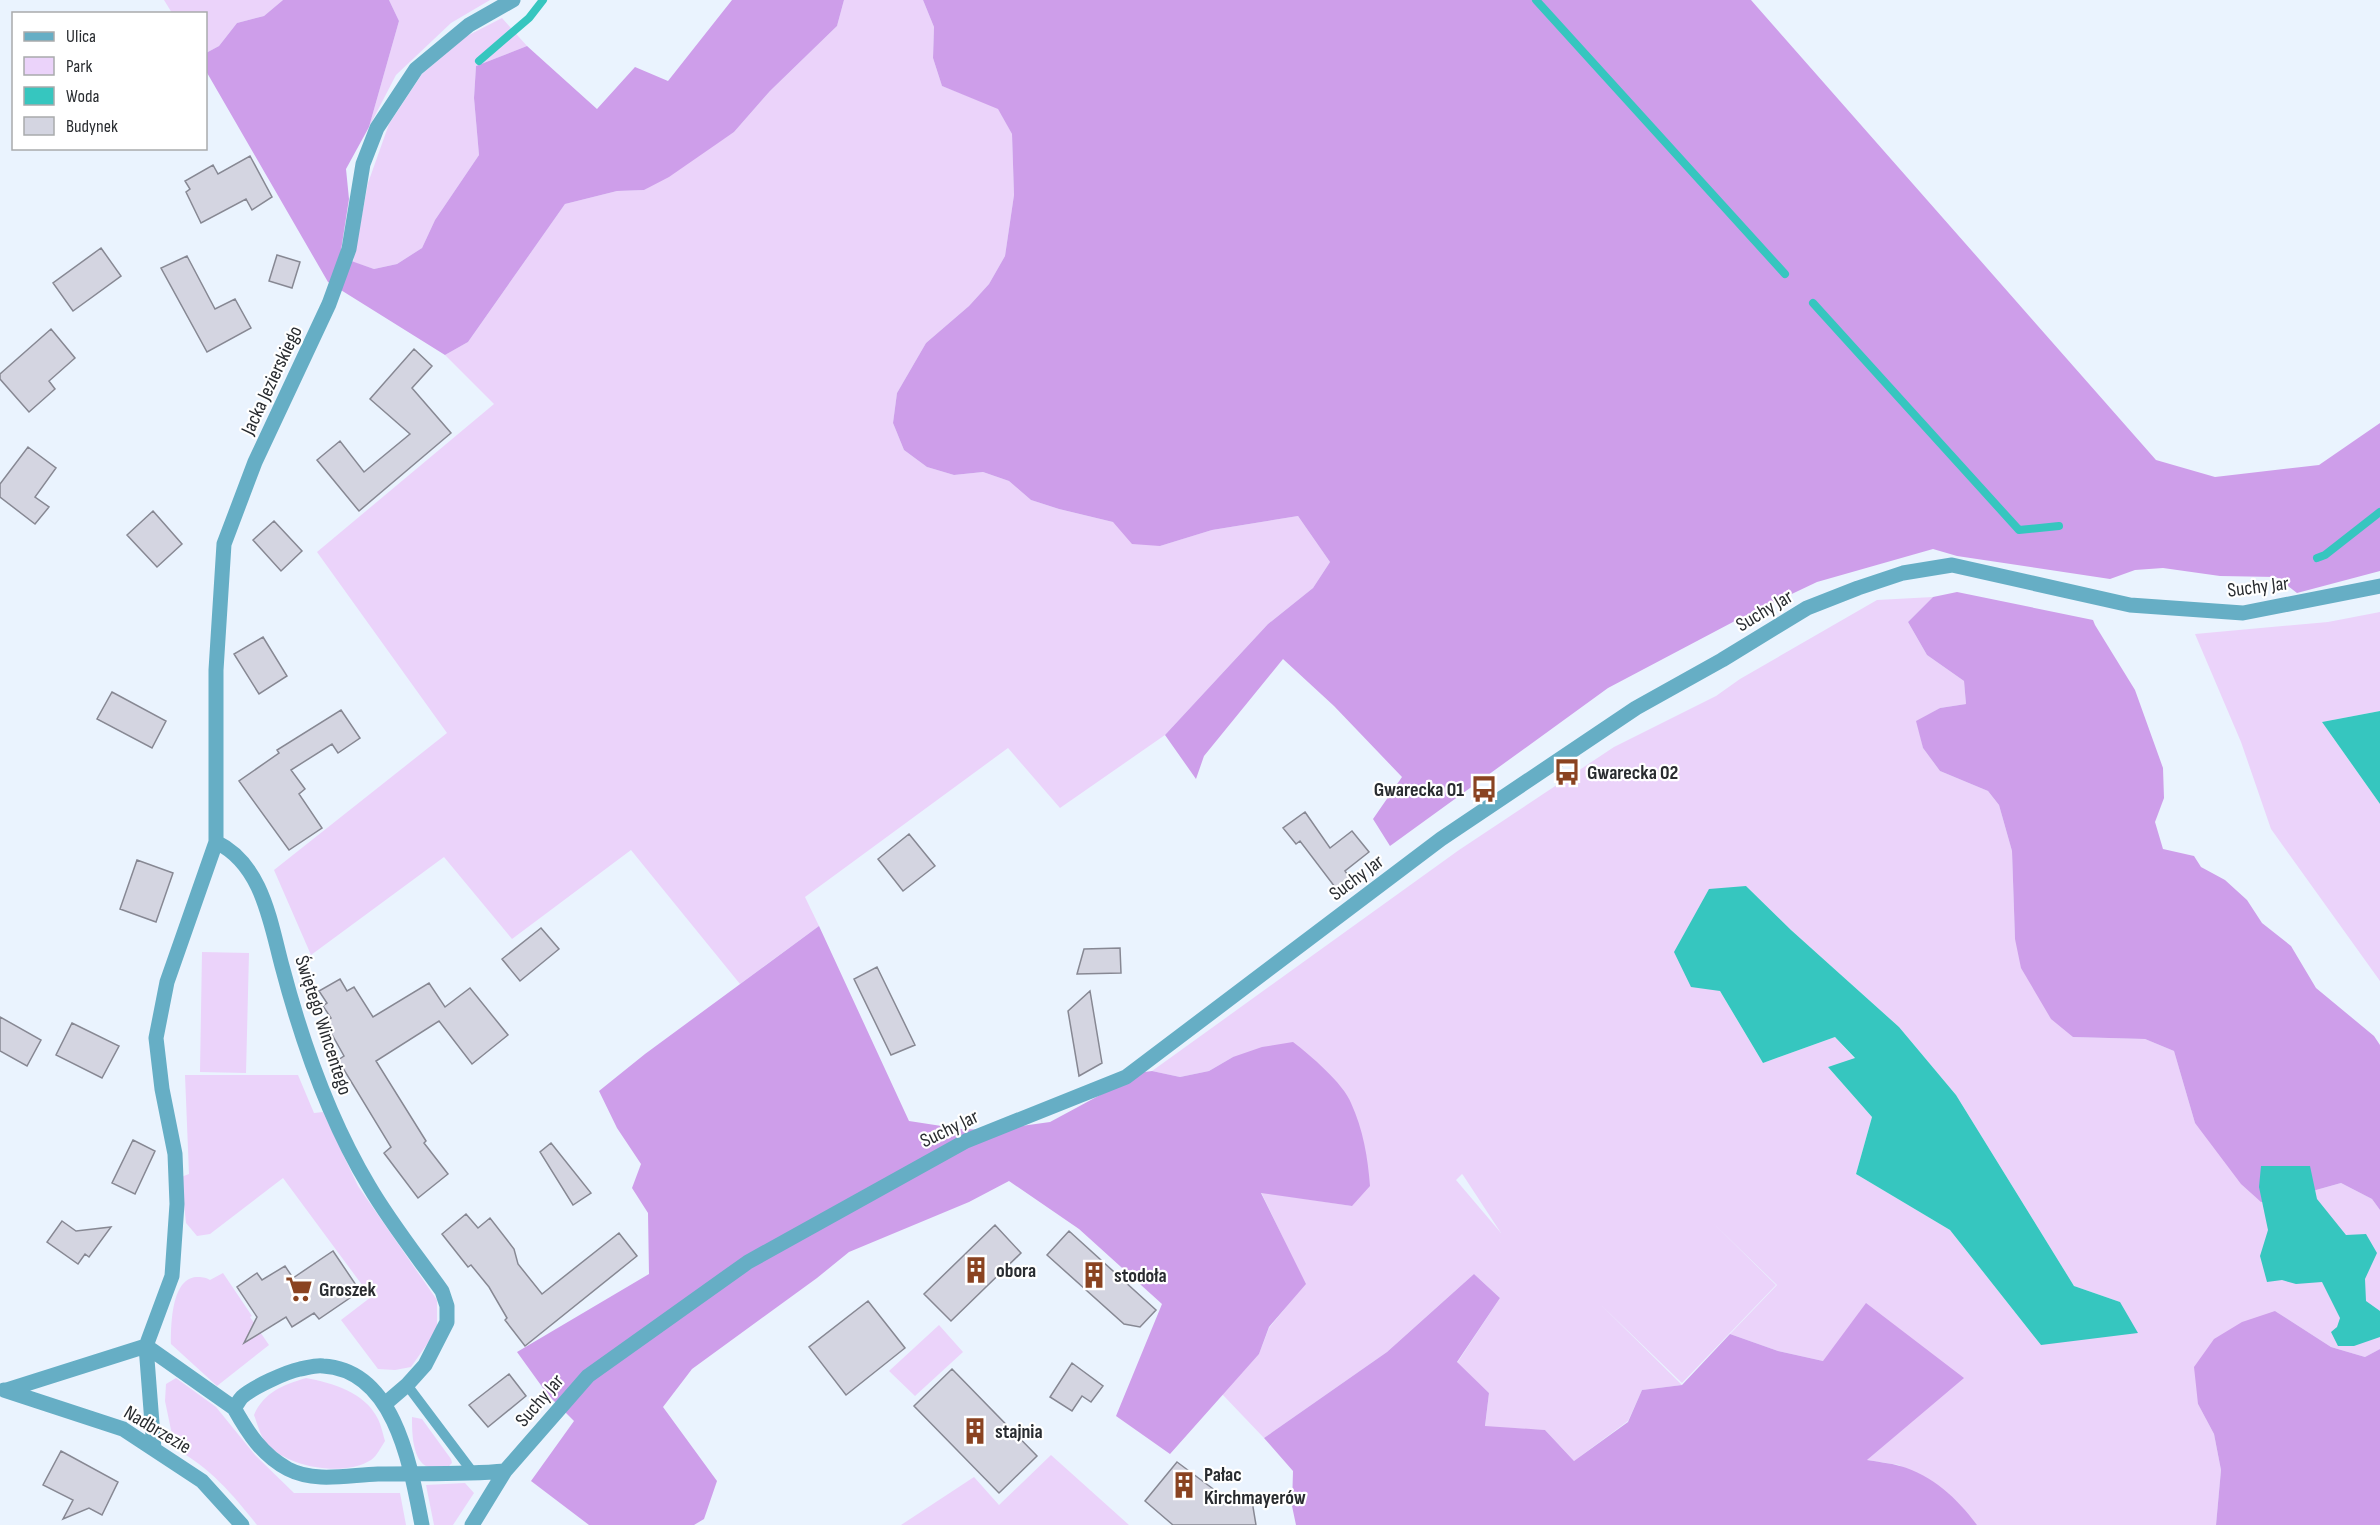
<svg xmlns="http://www.w3.org/2000/svg" width="2380" height="1525" font-family="'Sofia Sans Condensed',sans-serif">
<style>
.green{fill:#ebd3fa;fill-rule:evenodd}
.forest{fill:#ce9eea}
.water{fill:#36c6bf}
.lines{fill:none;stroke-linecap:round;stroke-linejoin:round}
.stream{stroke:#36c6bf;stroke-width:8}
.building{fill:#d4d5e1;stroke:#878893;stroke-width:1.5}
.lane{stroke:#66aec5;stroke-width:10}
.street{stroke:#66aec5;stroke-width:15}
.labels{text-anchor:middle;stroke-width:4.5;stroke-linejoin:round;paint-order:stroke}
.street-label{font-size:20px;fill:#292c30;stroke:#fff}
.poi-label{font-size:20px;font-weight:bold;fill:#292c30;stroke:#fff;text-anchor:start}
</style>
<rect width="100%" height="100%" fill="#eaf3fe"/>
<path class="green" d="M164,0h119l-19,16 -27,7 -18,23 -13,7v-39l-34,-1z
M389,0h101l-39,23 -55,52 -27,52 30,-106z
M844,0h79l11,27 -1,31 9,28 56,22 14,26 2,61 -9,61 -16,28 -20,22 -43,37 -29,50 -4,30 11,27 23,17 27,8 29,-3 26,9 22,19 28,9 54,13 47,24 52,-16 86,-14 32,46 -17,26 -45,36 -103,111 -105,73 -52,-60 -203,149 14,29 -79,58 -109,-134 -119,89 -68,-82 -133,98 -37,-85 173,-137 -130,-181 177,-148 -49,-49 23,-13 97,-138 52,-13 27,-1 90,-58 36,-41 67,-65z
M502,18l25,28 -51,20 -2,32 5,57 -44,65 -13,28 -25,16 -23,5 -21,-7 15,-79 21,-59 33,-50 45,-38z
M1933,597l-25,25 19,33 37,26 2,23 -26,4 -23,13 6,27 17,23 48,20 11,14 13,46 3,88 58,98 72,2 29,12 21,72 97,79 24,-12 25,-7 31,16 8,11v139l-15,8 -34,-10 -56,-36 -77,93 16,30 7,36 -5,55h-239l-78,-60 -32,-5 96,-83 -140,-16 -45,-10 -48,-17 47,-49 -64,-62 63,62 -94,98 -82,-79 82,81 -40,5 -14,31 -54,40 -29,-31 -60,-3 4,-34 -32,-30 43,-65 -26,-24 -87,78 -123,86 -42,-44 37,-40 10,-26 36,-44 -44,-92 91,14 -119,-149 -24,14 -29,6 -28,-6 307,-221 155,-103 102,-51 24,-17 137,-79zM1746,886l45,44 108,97 57,68 118,191 46,16 -79,43 -91,-115 -94,-56 16,-57 -44,-50 27,-8 -20,-22 -72,26 -43,-72zM1462,1174l1,1 38,58 -45,-53z
M2380,612v99l-58,11 58,82v177l-109,-152 -30,-87 -46,-108 133,-12z
M202,952l47,1 -3,120 -46,-1z
M185,1075h113l16,38 9,-1 35,74 79,114v30l-26,37 -16,3 -17,-1 -37,-49 30,-23 -88,-119 -73,56 -13,2 -11,-13 -5,-46 8,-3z
M223,1273l29,43 -2,1 19,28 -52,41 -46,-42c0,-18 0,-65 25,-67 6,0 9,0 14,3z
M939,1325l24,27 -48,44 -26,-25z
M176,1378l40,29 39,48 39,38h106l6,32h-149c-23,-29 -48,-59 -82,-76l-10,-48 1,-17z
M306,1378c26,5 59,14 72,41 3,6 5,15 7,22 -4,6 -8,15 -14,19 -27,17 -82,8 -104,-16 -7,-8 -9,-19 -13,-29 10,-23 29,-30 52,-37z
M412,1417l10,2 29,40 1,4 -4,4c-5,0 -15,2 -20,0 -16,-6 -16,-36 -16,-50z
M1051,1455l78,70h-228l73,-48 25,28z
M465,1483l9,10 -21,32h-19l-8,-40z"/>
<path class="forest" d="M283,0h106l10,21 -30,106 -23,42 3,30 -9,58 34,12 23,-5 25,-16 13,-28 44,-65 -5,-57 2,-32 51,-20 70,63 38,-42 33,14 64,-81h112l-7,26 -67,65 -36,41 -65,45 -25,13 -27,1 -52,13 -97,138 -23,13 -117,-73 -122,-211v-18l13,-7 18,-23 27,-7z
M923,0h828l405,460 59,17 104,-12 61,-42v148l-83,22 -21,-16 -56,-1 -57,-8 -28,2 -25,9 -153,-23 -24,-7 -116,33 -84,40 -125,66 -218,158 -17,-27 29,-42 -68,-71 -51,-47 -79,97 -8,23 -31,-44 103,-111 45,-36 17,-26 -32,-46 -86,14 -52,16 -28,-2 -19,-22 -54,-13 -28,-9 -22,-19 -26,-9 -29,3 -27,-8 -23,-17 -11,-27 4,-30 29,-50 43,-37 20,-22 16,-28 9,-61 -2,-61 -14,-25 -56,-23 -9,-28 1,-31z
M1957,592l136,28 2,5 40,65 28,78 1,30 -9,24 8,27 31,7 7,11 24,13 22,20 15,23 29,23 25,42 58,48 6,9v165l-8,-11 -31,-16 -25,7 -24,12h-31l-20,-18 -46,-61 -21,-72 -29,-12 -72,-2 -22,-18 -30,-51 -6,-29 -3,-88 -13,-46 -11,-14 -48,-20 -17,-23 -7,-27 24,-13 26,-4 -2,-23 -37,-26 -19,-33 25,-25z
M819,926l90,195 52,8 31,1 58,-8 52,-28 21,-19 29,-4 28,6 29,-6 24,-14 29,-10 31,-5c16,12 51,42 58,61 12,26 17,55 19,83l-18,20 -91,-13 45,91 -37,43 -10,27 -89,100 -54,-38 46,-112 -83,-75 -70,-48 -40,21 -120,50 -32,26 -125,91 -29,38 54,74 -13,38 -10,6h-105l-58,-44 43,-60 -26,-26 -31,-43 132,-78 -1,-61 -16,-25 9,-24 -24,-36 -18,-37 46,-37z
M1474,1274l26,24 -43,64 32,31 -4,33 60,4 29,31 54,-39 14,-32 40,-5 48,-51 48,17 45,10 43,-58 98,75 -97,82c11,2 23,3 33,6 32,9 57,32 77,59h-681l-4,-19 1,-35 -29,-33 123,-86z
M2275,1311l56,36 34,10 15,-8v176h-164l5,-55 -7,-36 -16,-30 -4,-37 20,-28 28,-17z"/>
<path class="water" d="M2380,711v93l-58,-82z
M1746,886l45,44 108,97 57,68 118,191 46,16 18,31 -97,12 -91,-115 -94,-56 16,-57 -44,-50 27,-9 -20,-21 -72,26 -43,-72 -29,-4 -17,-35 35,-63z
M2261,1166h49l7,33 29,36 20,-1 11,19 -12,26 1,22 14,10v26l-26,9h-16l-7,-14 6,-5 3,-9 -18,-36 -26,2 -14,-4 -15,2 -7,-26 8,-26 -9,-43z"/>
<g class="lines">
<path class="stream" d="M1536,0l249,274
M479,61l50,-43 14,-18
M1813,303l206,227 40,-4
M2317,558l8,-3 55,-43"/>
</g>
<path class="building" d="M250,156l22,41 -20,13 -6,-11 -45,24 -15,-31 4,-3 -5,-8 28,-16 5,9z
M101,248l20,28 -48,35 -20,-28z
M277,255l23,7 -8,26 -23,-7z
M187,256l28,53 20,-10 16,29 -44,24 -46,-84z
M51,329l24,29 -26,23 6,8 -26,23 -29,-33v-5z
M414,349l18,17 -20,22 39,45 -92,78 -42,-51 23,-19 24,31 46,-38 -40,-35z
M28,447l28,21 -21,29 14,10 -14,17 -35,-27v-13z
M153,511l29,33 -25,23 -30,-32z
M274,521l28,30 -21,20 -28,-31z
M263,637l24,39 -28,18 -25,-40z
M112,692l54,29 -14,27 -55,-29z
M341,710l19,28 -22,15 -6,-9 -41,26 14,19 -6,5 23,34 -33,22 -50,-69 40,-28 -2,-3z
M1305,812l25,36 22,-17 17,21 -24,19 7,10 -14,10 -38,-50 -4,3 -13,-16z
M909,834l26,32 -32,25 -25,-32z
M137,860l36,13 -17,49 -36,-13z
M541,928l18,21 -39,32 -18,-22z
M1120,948l1,25 -44,1 7,-25z
M877,967l38,78 -24,10 -37,-76z
M340,979l7,12 7,-4 19,30 56,-34 16,24 25,-19 38,47 -36,29 -33,-43 -63,40 50,80 -2,2 24,31 -30,24 -34,-45 7,-6 -53,-87 6,-4 -19,-34 6,-4 -8,-12 4,-3 -8,-12z
M1090,991l12,72 -23,13 -11,-65z
M0,1017l41,23 -14,26 -27,-15z
M72,1023l47,23 -17,32 -46,-23z
M133,1140l22,11 -20,43 -23,-11z
M551,1143l40,50 -18,12 -33,-53z
M466,1214l12,14 12,-10 24,31 4,15 24,30 77,-61 18,23 -112,90 -20,-26 2,-2 -18,-31 -18,-22 -3,2 -26,-33z
M62,1221l14,10 35,-4 -22,30 -4,-3 -7,10 -31,-22z
M995,1225l26,28 -70,68 -27,-27z
M1069,1231l87,79 -16,17 -16,-3 -77,-69z
M333,1251l27,40 -41,28 -5,-6 -22,14 -6,-10 -42,26 13,-26 -20,-30 20,-14 5,7 23,-14 8,12z
M868,1301l37,47 -59,47 -37,-48z
M1072,1363l31,23 -12,16 -9,-6 -10,15 -22,-14z
M952,1369l85,87 -38,37 -85,-87z
M509,1374l17,22 -38,31 -19,-22z
M61,1451l57,31 -16,33 -13,-7 -26,11 10,-19 -30,-15z
M1177,1462l47,35 20,-2 8,6 4,24h-83l-28,-24z"/>
<g class="lines">
<path class="lane" d="M407,1385l67,89"/>
<path class="street" d="M216,842c46,22 54,79 66,124 20,76 46,152 87,220 21,36 48,70 73,105l5,15v16l-22,43 -18,20 -21,18
M4,1390l119,39 79,52 40,44
M7,1390l139,-44 88,62c3,-3 5,-8 8,-11 11,-10 44,-25 58,-28 7,-1 15,-4 23,-3 73,4 88,103 99,159
M234,1408c14,25 28,47 54,61 27,14 60,6 90,5 42,-1 84,1 127,-3
M154,1449l-8,-103 26,-70 5,-72 -2,-50 -13,-65 -6,-51 11,-56 49,-140v-172l8,-126 31,-82 74,-158 20,-55 14,-85 14,-36 39,-59 53,-44 44,-25
M472,1525l33,-54 83,-95 160,-114 218,-121 160,-64 315,-238 195,-131 86,-48 85,-52 51,-20 45,-15 49,-8 178,40 113,8 137,-27"/>
</g>
<defs>
<symbol id="bus-bare" viewBox="-9 -9 18 18"><path d="M-5-6H5V4H4V6H2V4H-2V6H-4V4H-5ZM-3.5-4V0h7V-4ZM-3.5 1.2v1.5H-2V1.2ZM2 1.2v1.5H3.5V1.2Z" fill="#8a4321" stroke="#fff" stroke-width="2.5" paint-order="stroke"/></symbol>
<symbol id="building-bare" viewBox="-9 -9 18 18"><path d="M-4-6H4V6H1V3H-1V6H-4ZM-2.5-4.3h1.7v1.8h-1.7ZM.8-4.3h1.7v1.8H.8ZM-2.5-1h1.7V.8h-1.7ZM.8-1h1.7V.8H.8Z" fill="#8a4321" stroke="#fff" stroke-width="2.5" paint-order="stroke"/></symbol>
<symbol id="supermarket-bare" viewBox="-9 -9 18 18"><path d="M-6-5.5h2.5l.6 2H6L4.5 2H-2.5L-4.4-4H-6ZM-1.5 3.2a1.3 1.3 0 1 0 .1 0ZM3 3.2a1.3 1.3 0 1 0 .1 0Z" fill="#8a4321" stroke="#fff" stroke-width="2.5" paint-order="stroke"/></symbol>
</defs>
<g fill-rule="evenodd">
<use href="#bus-bare" x="1548" y="753" width="38" height="38"/>
<use href="#bus-bare" x="1465" y="770" width="38" height="38"/>
<use href="#building-bare" x="957" y="1251" width="38" height="38"/>
<use href="#building-bare" x="1075" y="1256" width="38" height="38"/>
<use href="#supermarket-bare" x="280" y="1270" width="38" height="38"/>
<use href="#building-bare" x="956" y="1412" width="38" height="38"/>
<use href="#building-bare" x="1165" y="1466" width="38" height="38"/>
</g>
<g class="labels">
<g class="street-label">
<text transform="translate(271 380) rotate(-65)" y="7">Jacka Jezierskiego</text>
<text transform="translate(2258 586) rotate(-7)" y="7">Suchy Jar</text>
<text transform="translate(1764 610) rotate(-31)" y="7">Suchy Jar</text>
<text transform="translate(1356 877) rotate(-37)" y="7">Suchy Jar</text>
<text transform="translate(324 1025) rotate(72)" y="7">Świętego Wincentego</text>
<text transform="translate(949 1128) rotate(-26)" y="7">Suchy Jar</text>
<text transform="translate(539 1400) rotate(-49)" y="7">Suchy Jar</text>
<text transform="translate(158 1429) rotate(31)" y="7">Nadbrzezie</text>
</g>
<g class="poi-label">
<text x="1587" y="779">Gwarecka 02</text>
<text x="1464" y="796" text-anchor="end">Gwarecka 01</text>
<text x="996" y="1277">obora</text>
<text x="1114" y="1282">stodoła</text>
<text x="319" y="1296">Groszek</text>
<text x="995" y="1438">stajnia</text>
<text x="1204" y="1481">Pałac<tspan x="1204" dy="23">Kirchmayerów</tspan></text>
</g>
</g>
<rect x="12" y="12" width="195" height="138" fill="#ffffff" stroke="#a9abac" stroke-width="1.5"/>
<rect x="24" y="32" width="30" height="9" fill="#66aec5" stroke="#a9abac" stroke-width="1.5"/>
<text x="66" y="42" font-size="18" fill="#292c30">Ulica</text>
<rect x="24" y="57" width="30" height="18" fill="#ebd3fa" stroke="#a9abac" stroke-width="1.5"/>
<text x="66" y="72" font-size="18" fill="#292c30">Park</text>
<rect x="24" y="87" width="30" height="18" fill="#36c6bf" stroke="#a9abac" stroke-width="1.5"/>
<text x="66" y="102" font-size="18" fill="#292c30">Woda</text>
<rect x="24" y="117" width="30" height="18" fill="#d4d5e1" stroke="#a9abac" stroke-width="1.5"/>
<text x="66" y="132" font-size="18" fill="#292c30">Budynek</text>
</svg>
